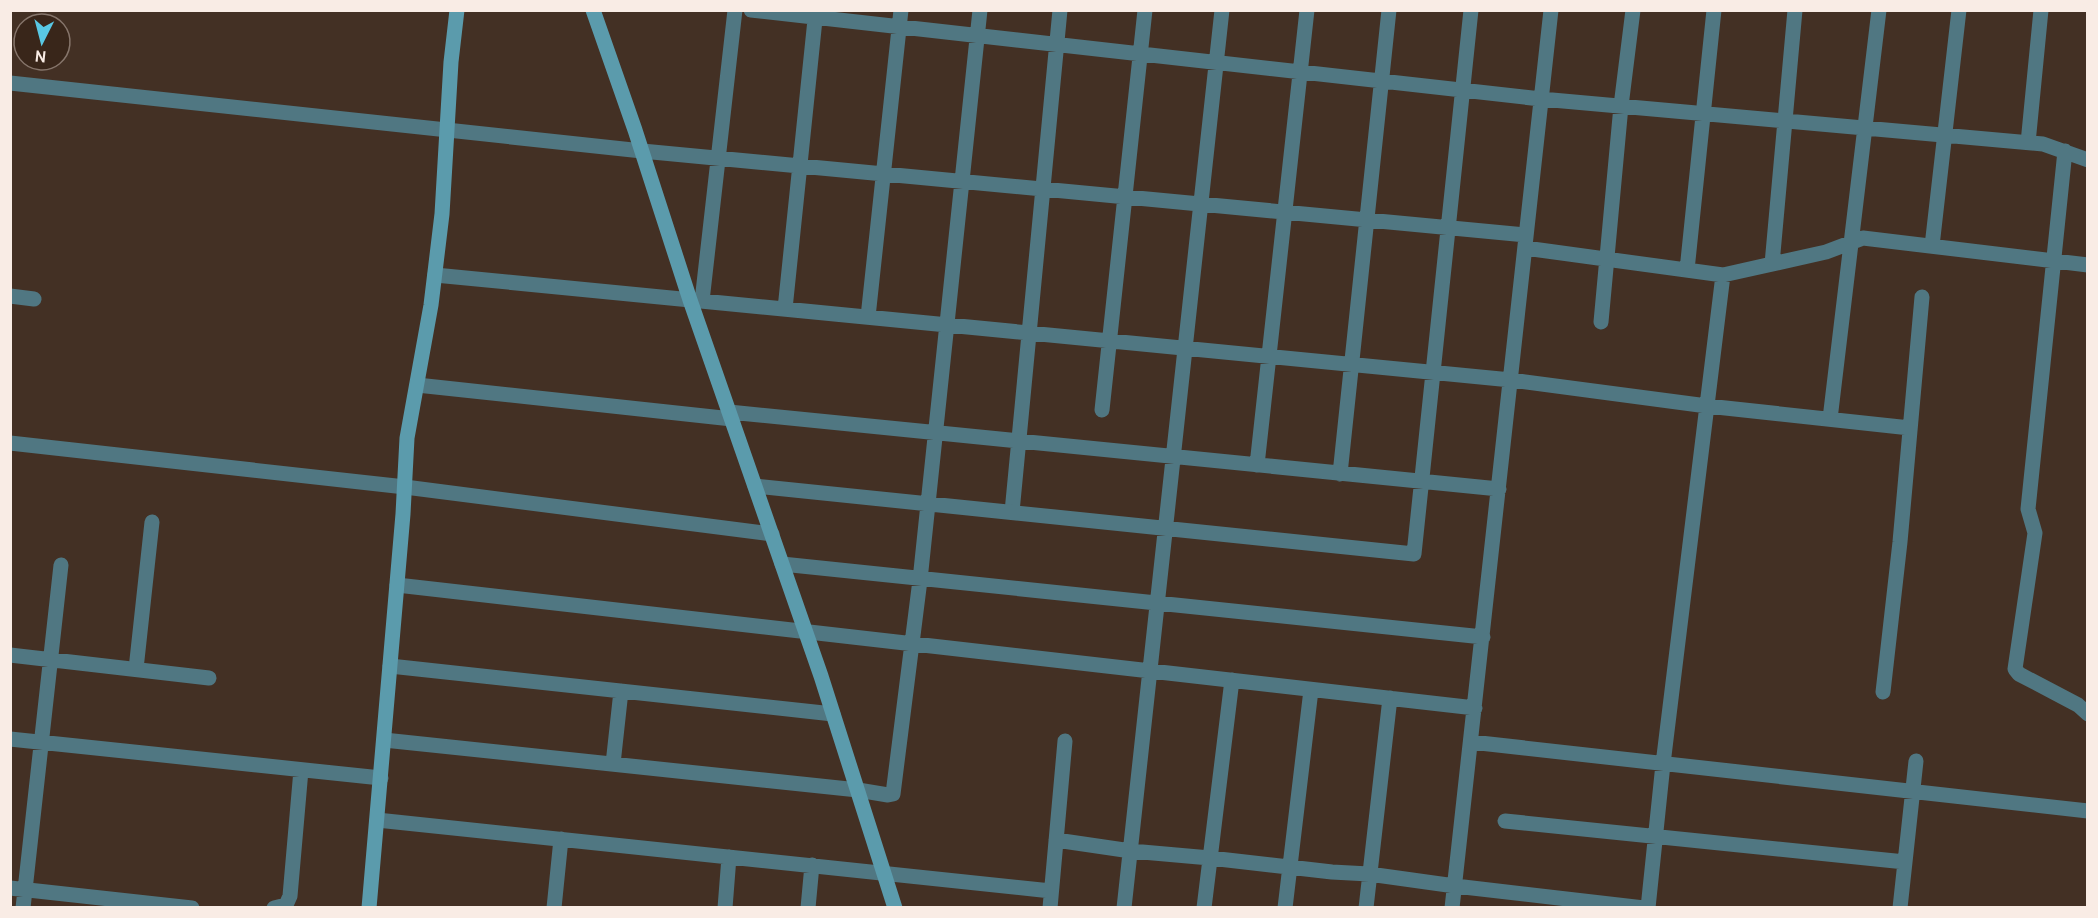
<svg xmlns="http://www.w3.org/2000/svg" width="2098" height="918" font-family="Cabin,sans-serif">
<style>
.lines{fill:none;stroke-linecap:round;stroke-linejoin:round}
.street{stroke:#507782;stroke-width:15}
.secondary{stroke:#5b9bac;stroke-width:15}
</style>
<rect width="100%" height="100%" fill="#433024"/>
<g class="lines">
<path class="street" d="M751,10l790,89 502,45 45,16
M10,83l632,68 884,84
M2028,143l13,-133
M2065,151l-37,358 7,24 -20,136 4,5 59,31 10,9
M1932,246l27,-236
M1525,248l198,27 103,-23 37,-14 225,27
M1772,264l23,-254
M1687,270l27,-260
M435,275l1076,105 196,26 203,22
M10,296l24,3
M702,301l33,-291
M785,309l31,-299
M868,317l33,-307
M1601,322l20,-216 12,-96
M417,385l315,34
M1102,410l43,-400
M729,412l770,77
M1830,419l49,-409
M10,443l395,44 367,47
M1257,465l50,-455
M1340,474l49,-464
M755,486l659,68 57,-544
M1012,512l48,-502
M782,564l701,73
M397,585l1078,123
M10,655l199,23
M390,666l443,48
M136,669l16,-147
M1883,692l17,-150 22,-245
M10,739l371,39
M384,740l474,50 30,5 5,-1 27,-214 60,-570
M1471,742l617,69
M613,764l8,-73
M377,820l674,71
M1505,821l400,41
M1056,840l75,11 79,7 122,14 37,2 86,12 189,22
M10,888l182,20
M23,908l38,-343
M274,908l12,-3 4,-9 11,-126
M554,908l7,-69
M725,908l4,-51
M808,908l4,-43
M1050,908l15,-167
M1124,908l98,-898
M1204,908l28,-228
M1285,908l26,-218
M1366,908l24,-210
M1452,908l99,-898
M1648,908l15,-144 60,-489
M1900,908l16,-147"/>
<path class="secondary" d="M593,10l42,120 55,170 131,376 74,232
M369,908l34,-394 4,-76 24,-133 11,-91 9,-152 6,-52"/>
</g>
<rect width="2098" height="918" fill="none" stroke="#f9ece5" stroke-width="24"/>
<g transform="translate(42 42) rotate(186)"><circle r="28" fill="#39261a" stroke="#86756b" stroke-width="1.5"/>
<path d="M0-4.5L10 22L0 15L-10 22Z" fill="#59c8e4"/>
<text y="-9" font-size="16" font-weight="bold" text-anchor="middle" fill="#f9ece5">N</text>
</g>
</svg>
